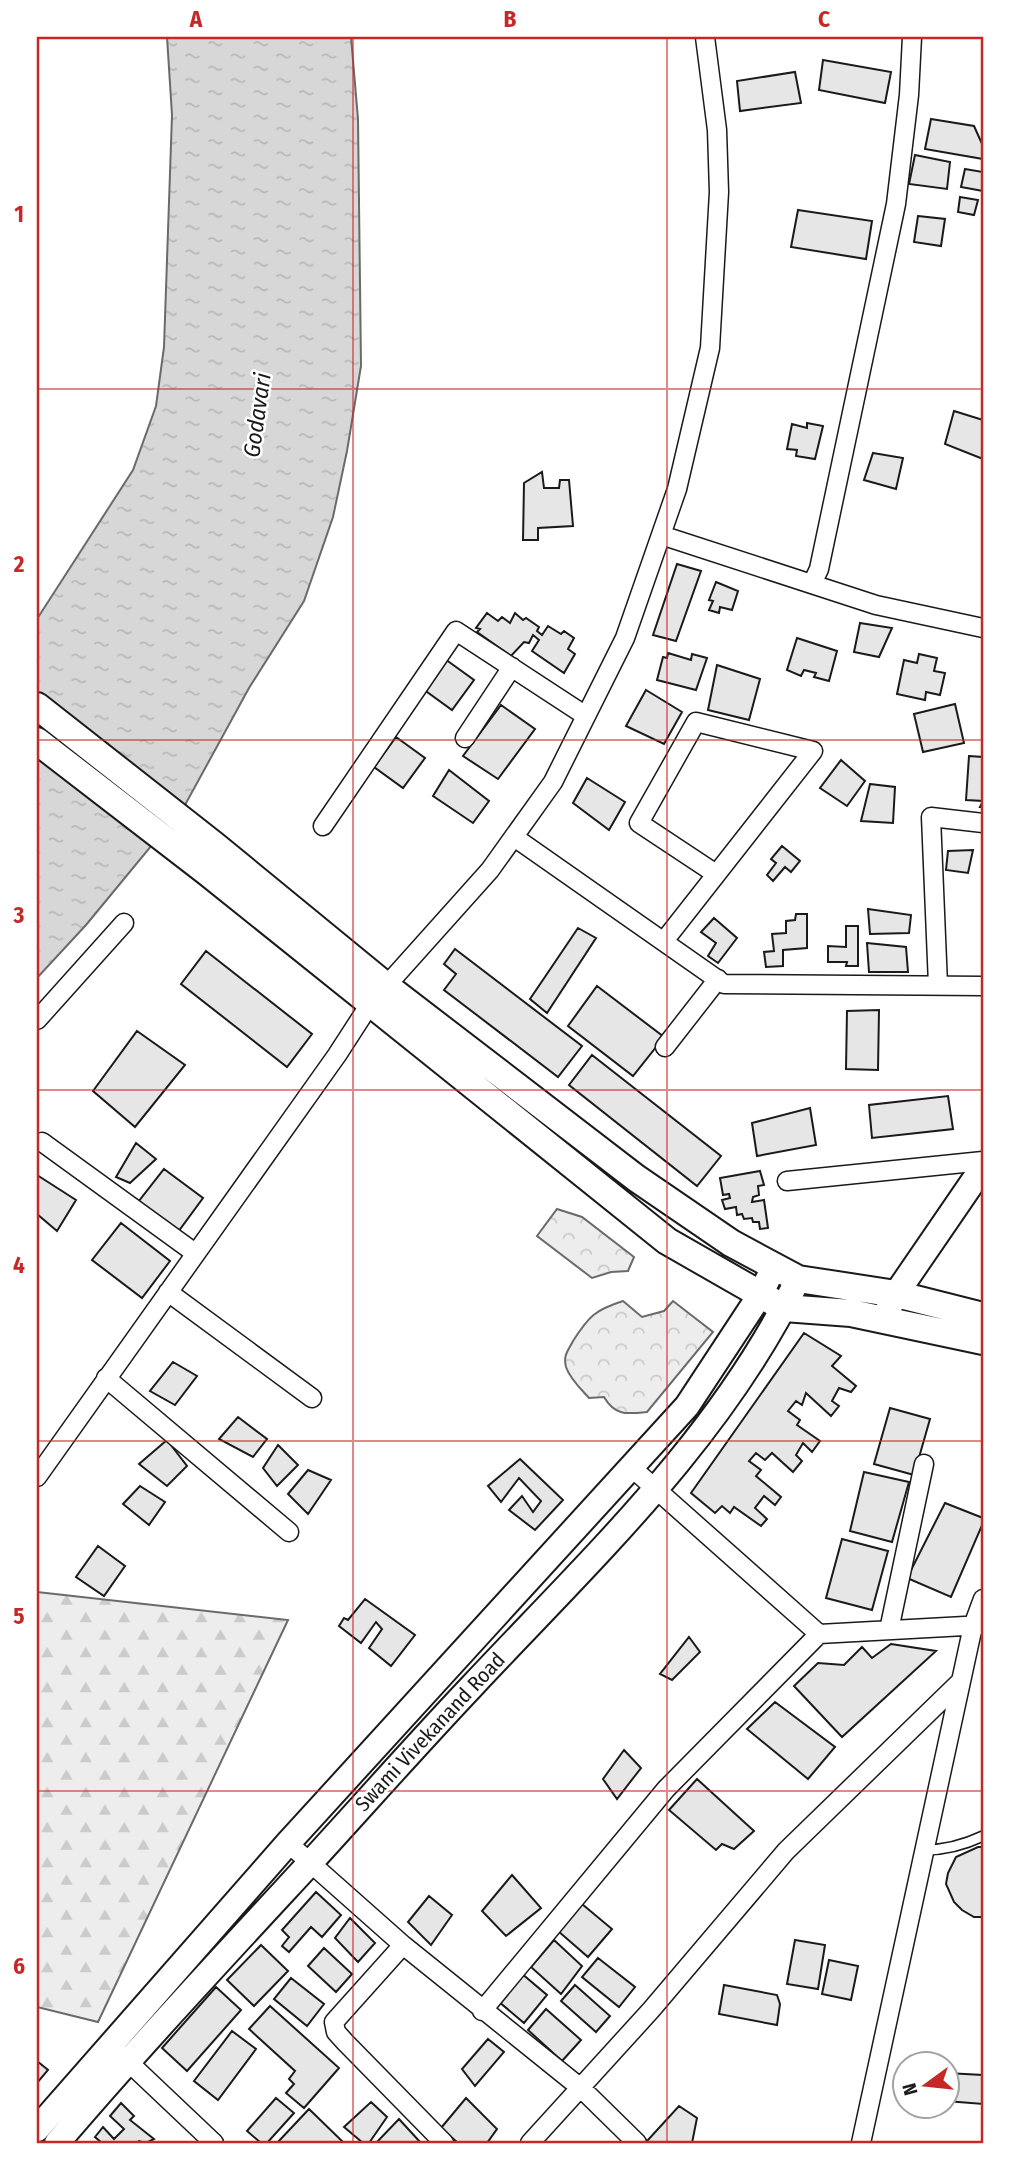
<svg xmlns="http://www.w3.org/2000/svg" width="1020" height="2180" font-family="'Fira Sans Condensed',sans-serif">
<style>
.forest{fill:url(#forest-firs);stroke:#6a6a6a;stroke-width:2}
.park{fill:url(#park-crowns);stroke:#6a6a6a;stroke-width:2}
.water{fill:url(#water-ripples);stroke:#6a6a6a;stroke-width:2}
.building{fill:#e6e6e6;stroke:#1a1a1a;stroke-width:2}
.lines{fill:none;stroke-linecap:round;stroke-linejoin:round}
.lane-casing{stroke:#1a1a1a;stroke-width:12}
.street-casing{stroke:#1a1a1a;stroke-width:21}
.secondary-casing{stroke:#1a1a1a;stroke-width:28}
.primary-casing{stroke:#1a1a1a;stroke-width:30}
.lane{stroke:#fff;stroke-width:9}
.street{stroke:#fff;stroke-width:18}
.secondary{stroke:#fff;stroke-width:24}
.primary{stroke:#fff;stroke-width:26}
.grid{fill:none;stroke:#c62828;stroke-width:2;stroke-opacity:0.55}
.labels{text-anchor:middle;stroke-width:5;stroke-linejoin:round;paint-order:stroke}
.street-label{font-size:21px;fill:#1a1a1a;stroke:#fff}
.water-label{font-size:23px;font-style:italic;fill:#1a1a1a;stroke:#fff}
.neatline{fill:none;stroke:#c62828;stroke-width:2.5}
.grid-label{font-size:23px;text-anchor:middle;font-weight:bold;fill:#c62828}
</style>
<defs>
<pattern id="forest-firs" width="22" height="20" patternUnits="userSpaceOnUse" patternTransform="scale(1.75)"><rect width="22" height="20" fill="#ededed"/><path d="M5 1l3.5 6h-7zM16 11l3.5 6h-7z" fill="#cbcbcb"/></pattern>
<pattern id="park-crowns" width="20" height="18" patternUnits="userSpaceOnUse" patternTransform="scale(1.75)"><rect width="20" height="18" fill="#ededed"/><path d="M2 6a3 3 0 1 1 6 0M12 15a3 3 0 1 1 6 0" fill="none" stroke="#cbcbcb"/></pattern>
<pattern id="water-ripples" width="26" height="14" patternUnits="userSpaceOnUse" patternTransform="scale(1.75)"><rect width="26" height="14" fill="#d7d7d7"/><path d="M2 4q2-2 4 0t4 0M15 11q2-2 4 0t4 0" fill="none" stroke="#b8b8b8"/></pattern>
</defs>
<rect width="100%" height="100%" fill="#fff"/>
<path class="forest" d="M37,1592l251,28 -190,402 -61,-15z"/>
<path class="park" d="M557,1209l25,8 52,40 -6,14 -17,1 -19,6 -55,-42z
M623,1301l19,16 22,-6 9,-10 40,31 -66,80c-20,2 -32,4 -43,-15l-15,1c-8,-9 -19,-19 -23,-31 -3,-12 2,-16 7,-26 16,-25 22,-31 50,-40z"/>
<path class="water" d="M167,37h184l7,82 3,247 -14,85 -14,66 -29,84 -55,87 -64,117 -99,120 -49,53v-359l96,-149 23,-64 8,-59 8,-232z"/>
<path class="building" d="M823,60l68,12 -6,31 -66,-13z
M795,72l6,31 -61,8 -3,-30z
M931,119l43,7 9,20v13l-58,-10z
M915,155l35,7 -3,27 -38,-5z
M965,169l18,3v19l-22,-4z
M960,197l18,3 -4,15 -16,-3z
M798,210l74,11 -6,38 -75,-12z
M918,216l27,3 -4,27 -27,-4z
M954,411l29,9v39l-38,-15z
M807,423l16,3 -8,33 -19,-3 1,-6 -10,-1 5,-25 15,4z
M873,453l30,5 -7,31 -32,-9z
M542,472l2,16h15l1,-8h9l4,46 -35,2v12h-15l1,-57z
M677,564l24,7 -25,70 -23,-6z
M716,582l22,9 -6,19 -12,-3 -1,6 -10,-3 4,-9 -4,-1z
M487,613l11,8 4,-4 8,6 5,-10 8,7 3,-2 13,9 -2,4 5,4 6,-9 13,8 3,-3 10,7 -6,11 7,5 -11,19 -32,-22 7,-11 -6,-5 -4,8 -5,-1 -13,14 -34,-24 3,-3 -4,-1z
M860,623l32,5 -13,29 -25,-5z
M797,638l40,13 -8,30 -15,-4 2,-4 -12,-3 -3,6 -14,-6z
M668,653l23,7 1,-6 15,4 -11,32 -39,-10 6,-23 4,1z
M919,654l18,4 -3,13 11,2 -5,22 -14,-3 -1,8 -28,-6 7,-34 13,3z
M445,659l29,21 -22,30 -29,-21z
M717,665l43,14 -11,41 -41,-10z
M646,690l36,22 -18,32 -38,-18z
M955,704l9,39 -41,9 -9,-38z
M501,705l34,24 -37,50 -35,-23z
M396,737l29,21 -22,30 -29,-21z
M969,756l14,1v50h-3l3,-6 -17,-1z
M841,760l24,21 -18,25 -27,-18z
M449,770l40,31 -16,22 -40,-27z
M587,778l38,24 -16,28 -36,-27z
M870,784l25,3 -2,36 -32,-2z
M782,846l18,15 -9,11 -6,-5 -12,14 -6,-6 9,-12 -5,-4z
M973,850l-5,23 -22,-3 2,-19z
M868,909l43,6 -2,18 -39,1z
M796,914h11v34l-24,2v16l-17,1 -2,-15 10,-1 -2,-17 14,-1v-12l9,-1z
M714,918l23,20 -19,25 -10,-7 8,-13 -15,-11z
M846,926h12v40h-12l1,-4h-19v-16l18,1z
M578,928l18,10 -49,75 -17,-14z
M867,943l39,4 2,25h-39z
M455,949l127,97 -24,31 -114,-87 12,-16 -12,-10z
M206,951l106,83 -25,33 -106,-83z
M597,986l67,51 -31,39 -65,-50z
M879,1010l-1,60 -32,-1 1,-58z
M137,1031l48,34 -50,62 -42,-36z
M592,1055l129,101 -24,30 -128,-101z
M948,1096l5,33 -81,9 -3,-33z
M810,1108l6,37 -59,11 -5,-33z
M136,1143l20,16 -26,24 -14,-6z
M164,1169l39,29 -28,38 -40,-30z
M760,1171l4,14 -6,1 1,9 -6,2 -1,5 12,-2 4,28 -8,1 -1,-7h-6l-1,-4 -8,1 -2,-5 -5,1 -1,-8 -11,2 -3,-9 8,-2 -1,-4 -6,1 -3,-17z
M37,1175l39,25 -19,31 -20,-17z
M121,1223l49,38 -28,37 -50,-38z
M804,1333l37,23 -9,10 24,20 -5,6 -12,-4 -7,13 7,5 -8,10 -25,-23 -4,12 -6,-4 -8,10 12,9 -3,5 23,16 -8,11 -9,-9 -7,12 6,6 -9,11 -21,-19 -7,7 -9,-7 -7,8 12,9 -5,6 25,21 -6,8 -11,-9 -9,12 12,11 -6,7 -27,-19 -4,6 -8,-7 -7,7 -24,-20z
M173,1362l24,14 -22,29 -25,-14z
M890,1408l40,11 -16,56 -40,-11z
M238,1417l29,22 -14,18 -34,-18z
M167,1440l20,26 -20,20 -28,-22z
M278,1445l20,20 -21,21 -14,-18z
M520,1459l43,41 -28,30 -26,-20 13,-14 11,16 8,-11 -22,-23 -18,24 -13,-16z
M308,1470l23,10 -23,34 -20,-20z
M864,1472l45,10 -17,60 -42,-11z
M140,1486l25,16 -16,23 -26,-21z
M945,1503l38,15v5l-32,74 -44,-19z
M842,1539l46,12 -16,59 -46,-12z
M98,1546l27,20 -21,30 -28,-19z
M365,1599l50,36 -24,31 -22,-18 13,-19 -6,-7 -15,21 -22,-17 5,-8 4,2z
M689,1637l11,15 -28,28 -12,-6z
M891,1644l45,7 -94,86 -48,-51 24,-23 26,2 18,-18 10,11z
M775,1702l60,45 -27,32 -61,-50z
M624,1750l17,18 -24,31 -14,-20z
M697,1779l57,52 -20,18 -12,-5 -6,6 -47,-40z
M978,1847h5v70h-9l-12,-7 -8,-8 -8,-18 2,-11 8,-16z
M512,1875l29,33 -35,28 -24,-25z
M316,1892l25,23 -19,22 -11,-10 -22,25 -7,-6 7,-9 -7,-7z
M429,1896l23,19 -21,30 -23,-23z
M582,1904l30,25 -24,28 -30,-26z
M350,1918l25,25 -17,19 -23,-24z
M554,1940l28,26 -21,28 -30,-27z
M795,1940l30,5 -7,44 -31,-5z
M261,1945l27,26 -34,35 -27,-26z
M324,1948l28,26 -16,18 -28,-26z
M598,1958l37,29 -16,20 -37,-30z
M829,1960l29,6 -7,34 -29,-6z
M521,1973l26,22 -23,28 -26,-22z
M291,1978l33,26 -17,22 -33,-27z
M575,1985l35,31 -14,16 -35,-31z
M724,1985l53,10 3,9 -3,21 -58,-11z
M216,1987l25,23 -54,61 -25,-23z
M270,2006l69,62 -35,40 -18,-15 8,-9 -5,-5 6,-8 -46,-42z
M546,2009l35,31 -19,21 -34,-31z
M232,2031l24,18 -38,51 -24,-19z
M488,2039l16,13 -29,34 -13,-17z
M37,2061l11,9 -11,13z
M946,2073l37,2v29l-37,-3z
M276,2098l18,15 -27,30h-6l-14,-12z
M466,2098l31,31 -10,14h-29l-17,-15z
M371,2102l16,15 -18,26h-6l-19,-16z
M121,2103l13,13 -4,4 24,19 -8,4 -7,-2 -2,2h-35l-7,-6 8,-10 11,12 10,-10 -14,-13z
M679,2106l18,12 -5,25h-43l-2,-2z
M309,2109l34,33 -66,1z
M399,2119l22,24h-45z"/>
<g class="lines">
<defs>
<path id="lane" d="M924,1850c22,0 40,-5 59,-14"/>
<path id="street" d="M661,535l215,70 107,23
M812,584l7,-15 77,-365 13,-109 3,-58
M465,738l47,-71
M323,826l133,-195 130,85
M514,837l210,147 259,2
M664,941l149,-190 -117,-29 -57,101 77,51
M938,985l-7,-168 52,6
M37,1020l87,-97
M665,1047l53,-68
M42,1142l153,111
M787,1181l196,-20
M168,1292l144,106
M106,1378l183,154
M631,1467l188,167
M37,1477l300,-422 33,-51 120,-134 63,-88 72,-144 52,-149 33,-141 9,-156 -2,-62 -12,-93
M889,1630l35,-166
M288,1843l115,102 179,144 55,54
M403,1945l-69,77 2,10 9,10 99,101
M482,2011l184,-222 153,-155 164,-9
M120,2054l94,89
M530,2143l121,-133 135,-159 174,-169
M861,2143l112,-517 10,-27"/>
<path id="secondary" d="M883,1319l13,-25 87,-127
M37,2129l251,-286 399,-437 73,-111 14,-28
M57,2143c82,-96 168,-188 254,-281 54,-59 107,-119 162,-177 118,-126 249,-248 325,-406"/>
<path id="primary" d="M37,706l177,139 172,141 250,192 95,65 67,36 98,15 87,22
M37,741l170,131 460,369 117,67 67,5 132,28"/>
</defs>
<use href="#lane" class="lane-casing"/>
<use href="#street" class="street-casing"/>
<use href="#secondary" class="secondary-casing"/>
<use href="#primary" class="primary-casing"/>
<use href="#lane" class="lane"/>
<use href="#street" class="street"/>
<use href="#secondary" class="secondary"/>
<use href="#primary" class="primary"/>
</g>
<path class="grid" d="M353,37v2106M667,37v2106M37,389h946M37,740h946M37,1090h946M37,1441h946M37,1791h946"/>
<g class="labels">
<g class="street-label">
<text transform="translate(430 1732) rotate(-47)" y="7">Swami Vivekanand Road</text>
</g>
<g class="water-label">
<text transform="translate(257 415) rotate(-82)" y="8">Godavari</text>
</g>
</g>
<rect width="1020" height="2180" fill="none" stroke="#ffffff" stroke-width="77"/>
<g transform="translate(926 2085) rotate(255)"><circle r="33" fill="#ffffff" stroke="#a3a3a3" stroke-width="2"/>
<path d="M0-5L12 26L0 18L-12 26Z" fill="#c62828"/>
<text y="-10" font-size="19" font-weight="bold" text-anchor="middle" fill="#1a1a1a">N</text>
</g>
<rect x="38" y="38" width="944" height="2104" class="neatline"/>
<g class="grid-label">
<text x="196" y="27">A</text>
<text x="510" y="27">B</text>
<text x="824" y="27">C</text>
<text x="19" y="222">1</text>
<text x="19" y="572">2</text>
<text x="19" y="923">3</text>
<text x="19" y="1273">4</text>
<text x="19" y="1624">5</text>
<text x="19" y="1974">6</text>
</g>
</svg>
